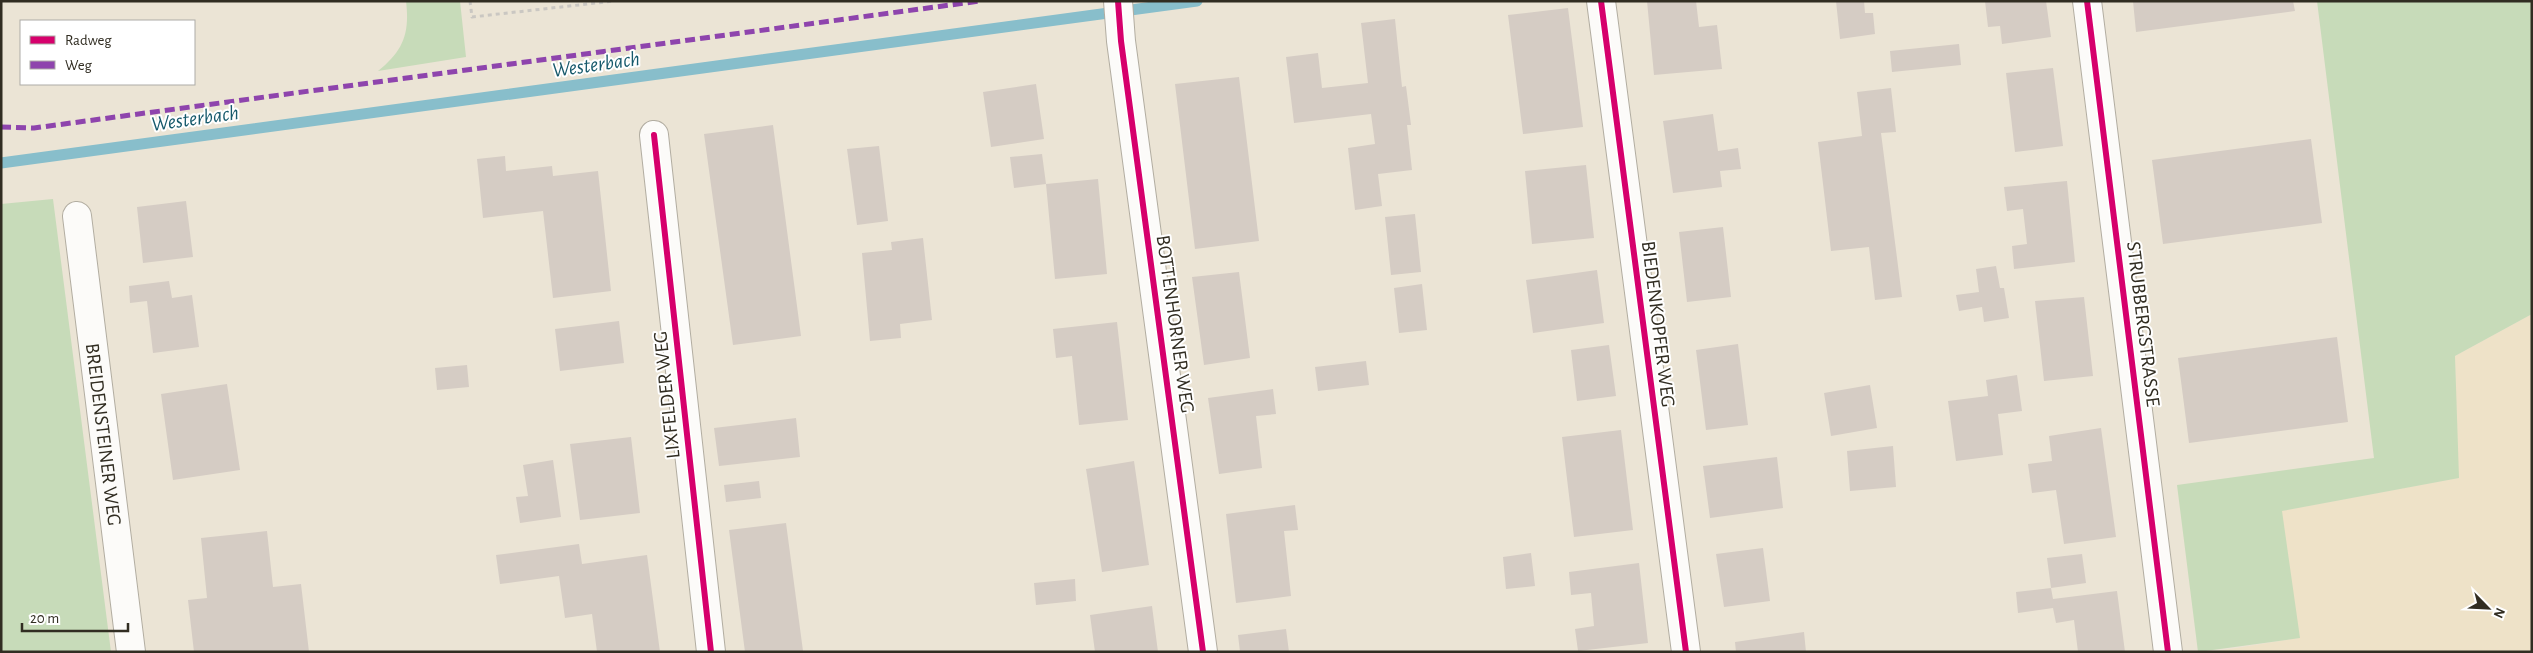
<svg xmlns="http://www.w3.org/2000/svg" width="2533" height="653" font-family="'Alegreya Sans',sans-serif">
<style>
.built{fill:#eee2c8}
.green{fill:#c7dbb9}
.lines{fill:none;stroke-linecap:round;stroke-linejoin:round}
.stream{stroke:#88becb;stroke-width:11}
.building{fill:#d5ccc4}
.minor-casing{stroke:#b2ada1;stroke-width:30}
.path{stroke:#cac7c2;stroke-width:3;stroke-dasharray:4 4;stroke-linecap:butt}
.minor{stroke:#fcfbf9;stroke-width:28}
.quiet{stroke:#8e44ad;stroke-width:5;stroke-dasharray:10 5;stroke-linecap:butt}
.cycleway-casing{stroke:#fff;stroke-width:9}
.cycleway{stroke:#d6006c;stroke-width:6}
.labels{text-anchor:middle;stroke-width:4;stroke-linejoin:round;paint-order:stroke}
.street-label{font-size:20px;fill:#312d22;stroke:#fff}
.water-label{font-size:21px;font-style:italic;fill:#16596b;stroke:#fff}
</style>
<rect width="100%" height="100%" fill="#ebe4d5"/>
<path class="built" d="M2532,314v338h-321l88,-14 -18,-127 177,-33 -3,-122z"/>
<path class="green" d="M406,1h54l6,56 -88,14c25,-20 32,-37 28,-70z
M2317,1h215v313l-77,42 4,122 -177,33 18,127 -102,14 -21,-167 197,-27z
M53,199l58,453h-110v-448z"/>
<g class="lines">
<path class="stream" d="M1,163l1196,-162"/>
</g>
<path class="building" d="M1647,1h49l3,26 18,-2 5,44 -68,6z
M1836,1h28l1,12h8l2,21 -35,5z
M1985,1h61l5,36 -49,7 -2,-18 -12,1z
M2133,1h160l2,10 -159,21z
M1568,8l15,119 -60,7 -15,-119z
M1395,19l7,68 4,-1 5,39h-4l5,45 -34,4 4,32 -27,4 -7,-62 27,-4 -4,-30 -77,9 -8,-66 32,-4 4,35 46,-5 -7,-60z
M1959,44l2,21 -69,7 -2,-21z
M2053,68l10,78 -48,6 -9,-79z
M1239,77l20,164 -64,8 -20,-165z
M1036,84l8,55 -53,8 -8,-55z
M1891,88l5,44 -15,1 21,164 -27,3 -6,-53 -38,4 -13,-109 44,-6 -5,-44z
M1713,114l5,37 20,-3 3,21 -21,2 2,16 -49,6 -10,-72z
M773,125l28,211 -68,9 -29,-211z
M2311,139l11,84 -159,21 -11,-84z
M879,146l9,75 -31,4 -10,-76z
M1042,154l4,30 -32,4 -4,-31z
M505,156l1,15 46,-5 1,10 45,-5 13,120 -58,7 -10,-87 -60,7 -6,-59z
M1586,165l8,73 -62,6 -7,-73z
M1098,179l9,95 -52,5 -9,-95z
M2067,181l8,81 -61,7 -2,-23 15,-2 -4,-35 -16,2 -3,-24z
M186,201l7,56 -50,6 -6,-56z
M1415,214l6,58 -30,3 -6,-58z
M1723,227l8,70 -44,5 -8,-70z
M923,238l9,82 -32,4 1,14 -31,3 -8,-88 30,-3 -1,-8z
M1996,266l4,22h4l5,30 -25,4 -2,-15 -23,4 -3,-16 23,-3 -3,-23z
M1597,270l7,53 -71,10 -7,-53z
M1239,272l11,86 -46,7 -12,-88z
M169,281l3,17 20,-3 7,52 -46,6 -6,-52 -17,2 -1,-17z
M1422,284l5,46 -28,3 -5,-45z
M2084,297l9,79 -49,5 -9,-80z
M619,321l5,42 -64,8 -5,-42z
M1117,322l11,98 -49,5 -7,-69 -16,2 -3,-29z
M2337,337l11,85 -159,21 -11,-85z
M1738,344l10,81 -42,5 -10,-80z
M1609,345l7,51 -39,5 -6,-51z
M1366,361l3,24 -51,6 -3,-24z
M467,365l2,22 -32,3 -2,-22z
M2017,375l5,36 -24,3 5,41 -47,6 -8,-60 40,-5 -2,-16z
M227,384l13,86 -67,10 -12,-86z
M1870,385l7,43 -46,8 -7,-43z
M1273,389l3,25 -20,2 6,52 -43,6 -11,-76z
M796,418l4,39 -81,9 -5,-38z
M2101,428l15,109 -52,7 -8,-54 -24,3 -4,-29 24,-3 -3,-25z
M1621,430l12,100 -59,7 -12,-100z
M631,437l9,76 -60,7 -10,-76z
M1893,446l3,41 -46,4 -3,-40z
M1777,457l6,51 -73,10 -7,-52z
M553,460l8,57 -41,6 -4,-26 12,-1 -5,-31z
M1134,461l15,104 -47,7 -16,-103z
M759,481l2,17 -35,4 -2,-17z
M1295,505l3,25 -14,1 7,65 -55,7 -10,-89z
M786,523l17,128 -58,1 -16,-122z
M267,531l6,56 28,-3 8,68h-115l-6,-52 19,-2 -6,-60z
M579,544l3,20 65,-9 13,97h-63l-5,-38 -27,4 -6,-42 -59,8 -4,-29z
M1763,548l7,53 -46,6 -8,-53z
M1531,553l4,33 -29,3 -3,-32z
M2082,554l4,29 -35,5 2,11 64,-8 8,61h-47l-4,-32 -18,3 -3,-15 -35,5 -2,-21 35,-4 -4,-30z
M1639,563l9,80 -70,8 -3,-22 19,-3 -3,-33 -20,2 -2,-23z
M1075,579l1,22 -40,4 -2,-22z
M1152,606l6,46h-63l-5,-37z
M1286,629l3,23h-49l-2,-17z
M1804,632l2,20h-70l-1,-10z"/>
<g class="lines">
<defs>
<g id="minor">
<path d="M1118,1l3,40 82,611"/>
<path d="M1601,1l85,651"/>
<path d="M2087,1l81,651"/>
<path d="M654,135l57,517"/>
<path id="s1" d="M77,216l54,436"/>
</g>
</defs>
<use href="#minor" class="minor-casing"/>
<path class="path" d="M470,1l2,16 142,-16"/>
<use href="#minor" class="minor"/>
<path class="quiet" d="M1,127l33,1 946,-127"/>
<defs>
<path id="cycleway" d="M1118,1l3,40 82,611
M1601,1l85,651
M2087,1l81,651
M654,135l57,517"/>
</defs>
<use href="#cycleway" class="cycleway-casing"/>
<use href="#cycleway" class="cycleway"/>
</g>
<g class="labels">
<g class="street-label">
<text transform="translate(1176 324) rotate(82)" y="7">BOTTENHORNER WEG</text>
<text transform="translate(1659 324) rotate(83)" y="7">BIEDENKOPFER WEG</text>
<text transform="translate(2144 324) rotate(83)" y="7">STRUBBERGSTRASSE</text>
<text transform="translate(666 395) rotate(-96)" y="7">LIXFELDER WEG</text>
<text dy="7" stroke="none"><textPath href="#s1" startOffset="220">BREIDENSTEINER WEG</textPath></text>
</g>
<g class="water-label">
<text transform="translate(596 64) rotate(-8)" y="7">Westerbach</text>
<text transform="translate(195 118) rotate(-8)" y="7">Westerbach</text>
</g>
</g>
<rect width="2533" height="653" fill="none" stroke="#312d22" stroke-width="5"/>
<rect x="20" y="20" width="175" height="65" fill="#ffffff" stroke="#adaba7"/>
<rect x="30" y="36" width="25" height="8" fill="#d6006c" stroke="#adaba7"/>
<text x="65" y="45" font-size="15" fill="#312d22">Radweg</text>
<rect x="30" y="61" width="25" height="8" fill="#8e44ad" stroke="#adaba7"/>
<text x="65" y="70" font-size="15" fill="#312d22">Weg</text>
<g transform="translate(2488 608) rotate(114)" stroke="#ffffff" stroke-width="4" paint-order="stroke">
<path d="M0-4L9 19L0 12L-9 19Z" fill="#312d22"/>
<text y="-8" font-size="14" font-weight="bold" text-anchor="middle" fill="#312d22">N</text>
</g>
<path d="M22 623v8h106v-8" fill="none" stroke="#312d22" stroke-width="2.5"/>
<text x="30" y="623" font-size="15" fill="#312d22" stroke="#ffffff" stroke-width="4" paint-order="stroke">20 m</text>
</svg>
